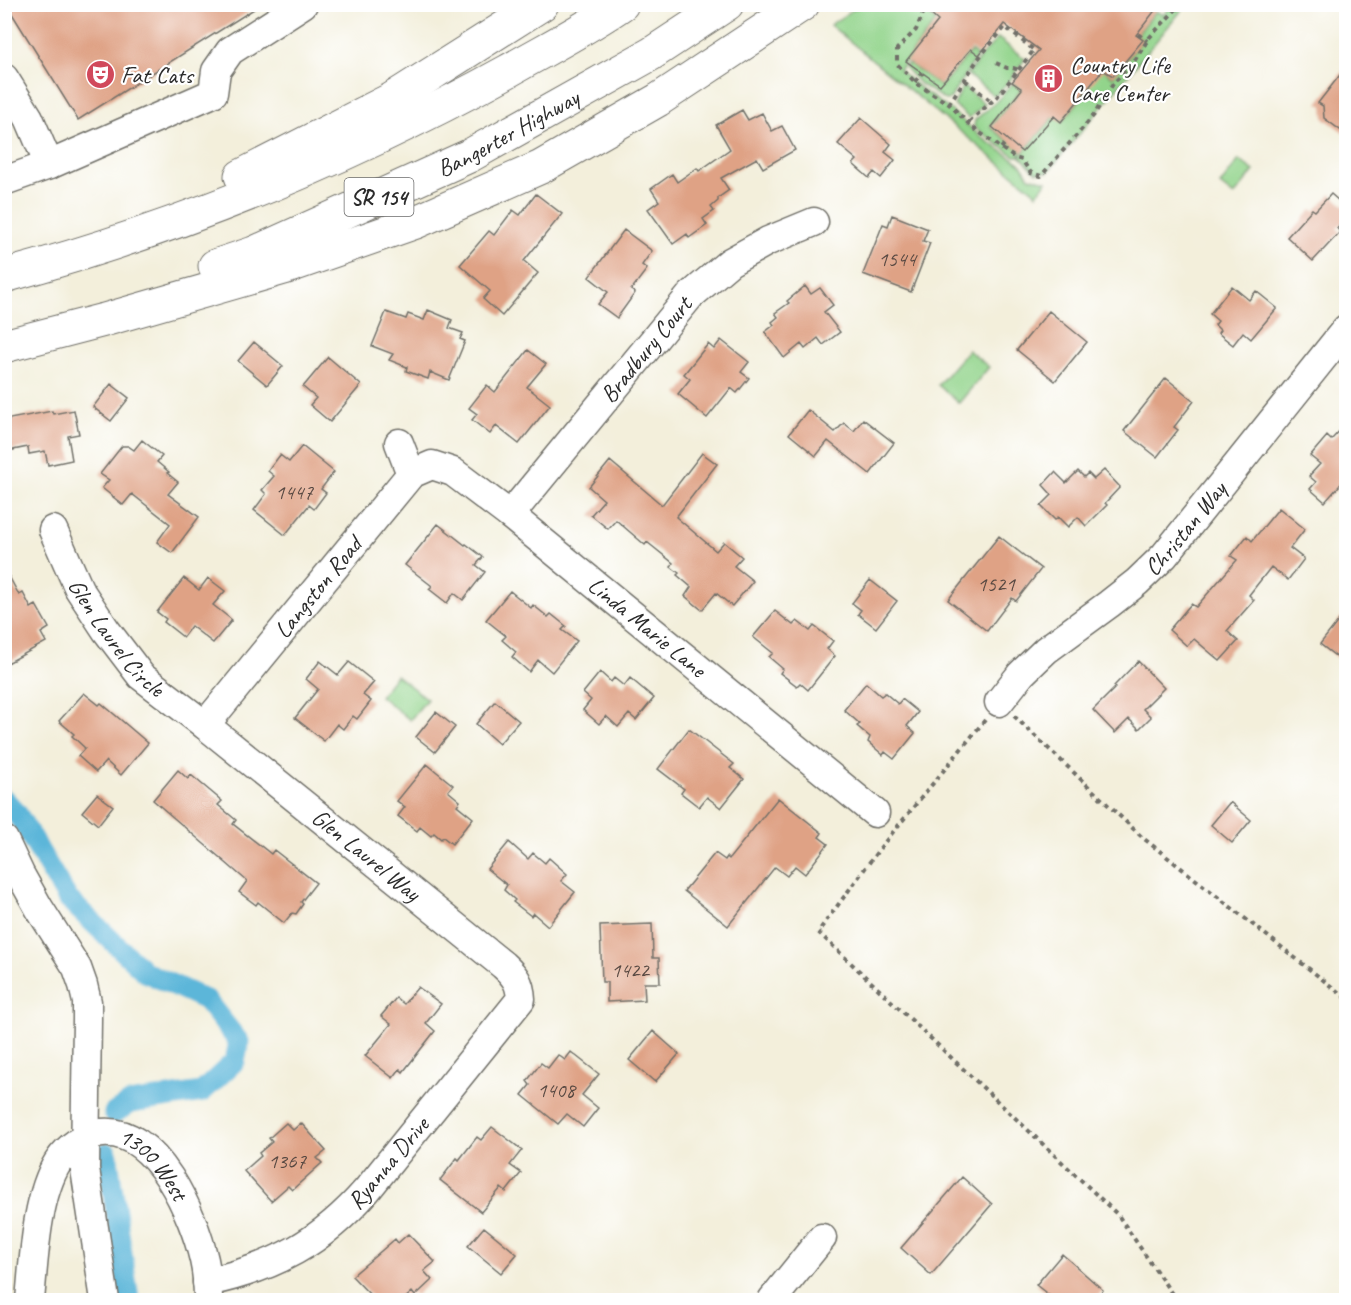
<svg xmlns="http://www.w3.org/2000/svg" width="1351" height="1305" font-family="Caveat,sans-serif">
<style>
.green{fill:#92d48b;stroke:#5e805b;stroke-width:1.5}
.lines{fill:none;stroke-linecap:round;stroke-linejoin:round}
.canal{stroke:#5bb6d9;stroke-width:21}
.building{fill:#dfa285}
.minor-casing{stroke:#717069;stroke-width:31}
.highway-casing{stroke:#717069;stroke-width:35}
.path{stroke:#717069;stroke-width:4;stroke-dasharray:4.5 4.5;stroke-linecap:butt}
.minor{stroke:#fff;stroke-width:28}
.highway{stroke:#fff;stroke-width:33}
.labels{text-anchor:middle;stroke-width:4.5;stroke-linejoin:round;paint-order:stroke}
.number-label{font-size:21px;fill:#584942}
.shield{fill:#fff;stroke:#6b6b6b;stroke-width:1.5}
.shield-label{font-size:22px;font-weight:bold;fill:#2b2b2b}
.poi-label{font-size:24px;fill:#2b2b2b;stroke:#fff;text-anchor:start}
.street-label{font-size:24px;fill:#2b2b2b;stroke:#fff}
</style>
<rect width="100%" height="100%" fill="#fff"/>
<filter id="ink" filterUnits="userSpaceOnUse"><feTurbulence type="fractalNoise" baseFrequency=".0167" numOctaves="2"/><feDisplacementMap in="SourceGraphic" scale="12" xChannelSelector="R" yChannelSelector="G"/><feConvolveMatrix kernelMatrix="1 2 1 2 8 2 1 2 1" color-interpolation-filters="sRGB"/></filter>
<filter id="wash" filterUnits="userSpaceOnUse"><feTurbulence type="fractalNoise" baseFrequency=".008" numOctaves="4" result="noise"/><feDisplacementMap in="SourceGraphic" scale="24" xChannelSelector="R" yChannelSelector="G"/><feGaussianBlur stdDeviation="1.35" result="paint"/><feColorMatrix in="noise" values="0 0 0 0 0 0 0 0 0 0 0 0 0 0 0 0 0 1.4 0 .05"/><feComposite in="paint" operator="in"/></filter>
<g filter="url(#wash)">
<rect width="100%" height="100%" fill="#f3efdb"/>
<path class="green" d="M860,5h75l-8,9 9,7 -37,49 23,20 30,21 30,27 38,25 9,14 18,4 -10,13 -207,-169z
M1172,5h14l-138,167h-12l-16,-16 34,-39 8,5 25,-31 -7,-7 16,-20 17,13 30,-37 -6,-5 19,-24 7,4z
M998,38l27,21 -15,21 -15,16 -27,-21 13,-19z
M971,51l6,5 -27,43 -5,1 -25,-16 -15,-16 3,-5 33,23z
M1013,83l8,7 -31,37 31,24 -2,5h-4l-41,-29 1,-7 21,-18z
M963,86l22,18 -16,14 -15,-13z
M1239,160l15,11 -20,25 -14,-11z
M968,350l21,17 -30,36 -21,-18z
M396,675l31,24 -17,21 -30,-24z"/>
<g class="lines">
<path class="canal" d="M4,799l12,13 52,87 77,73 61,28 33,42 -4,19 -33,31 -72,11 -16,10
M107,1153l22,147"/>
</g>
<g id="blocks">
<path class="building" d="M6,4h256l-184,116z
M936,4h224l-24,31 7,5 -30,36 -10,-6 -42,52 -7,-6 -32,36 -30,-25 30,-38 -10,-7 27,-32 -35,-26 -25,31 -8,-6 -31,36 -34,-24 32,-40 -9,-8z
M1347,66v69l-23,-17 -1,-12 -5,-3z
M742,110l6,10 14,-7 10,18 10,-5 13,24 -32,18 -6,-10 -36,20 8,12 -11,8v3l-7,6 3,4 -11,8 4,6 -18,13 -2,-4 -14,10 -25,-35 11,-8 -8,-12 21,-15 5,8 20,-14 2,3 31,-22 -14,-24z
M861,118l30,26 -6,8 10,8 -14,18 -7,-6 -5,6 -16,-14 4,-4 -19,-16z
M536,194l26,20 -38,47 14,12 -36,43 -19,-17 7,-8 -30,-26 29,-34 5,4 19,-25 7,5z
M1331,194l16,14v10l-10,10 3,4 -27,29 -26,-24 25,-28 3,2z
M892,215l36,14 -5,12 7,2 -19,49 -48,-18 20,-50 5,2z
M624,230l28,21 -10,14 5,4 -16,21 4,3 -18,25 -19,-14 10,-12 -19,-15z
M805,286l6,8 9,-6 13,17 -9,7 16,20 -17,13 -5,-7 -13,11 -4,-5 -17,14 -19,-26 9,-7 -2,-3 6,-5 -3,-4 14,-10 -2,-2z
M1232,286l17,14 7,-9 21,17 -26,31 -8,-7 -10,13 -15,-12 2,-3 -5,-5 3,-4 -8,-7z
M428,310l24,10 -3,8 14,5 -3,6 5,2 -16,39 -19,-8 -2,7 -22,-8 1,-4 -18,-7 4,-6 -21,-8 14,-34 20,7 2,-5 16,6z
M1049,311l38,31 -32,39 -38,-31z
M721,340l28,22 -8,10 8,6 -12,15 -6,-5 -24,30 -29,-24 12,-15 -6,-5 24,-30 6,5z
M254,342l29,24 -16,19 -29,-24z
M528,350l18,14 -19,23 23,18 -31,39 -23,-18 -6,8 -18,-14 5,-6 -8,-6 18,-23 8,7z
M328,357l33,28 -31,37 -20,-17 6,-7 -13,-11z
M1166,378l28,23 -20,26 4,3 -21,27 -33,-26z
M111,384l18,14 -18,23 -18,-14z
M74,410l5,24 -11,2 4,24 -24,5 -3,-14 -16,3 -1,-7 -20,4 -4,-18v-13l48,-9 1,3z
M808,410l27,22 9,-9 10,8 9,-12 31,24 -24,31 -42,-33 -12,15 -27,-22z
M1347,423v54l-22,25 -15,-13 6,-7 -7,-6 11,-12 -10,-8 17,-20 4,4z
M142,440l20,16 -5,6 12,10 -2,1 11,9 -10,12 31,23 -27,36 -15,-11 13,-18 -38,-30 -9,11 -21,-17 7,-8 -9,-6 22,-28h6l6,4z
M302,446l32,26 -13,17 5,4 -12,16 -5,-4 -24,30 -31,-25 12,-16 -4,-4 12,-14 -6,-5 12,-16 9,7z
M702,453l15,11 -41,53 40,34 8,-9 18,15 -8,9 19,15 -21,25 -16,-13 -14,17 -17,-14 6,-9 -14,-12 2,-2 -8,-6 2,-4 -26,-21 -2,3 -29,-25 -8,9 -17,-14 13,-15 -15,-13 21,-26 52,44z
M1104,470l16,17 -15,16 2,2 -21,21 -8,-9 -10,10 -10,-10 -3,3 -14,-14 11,-11 -9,-10 12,-13 11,11 12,-12 6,6 4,-4 6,6z
M1279,508l26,21 -15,19 14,11 -16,21 -17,-13 -22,28 5,5 -27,31 11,10 -18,20 -26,-22 -7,7 -18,-16 22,-26 5,3 41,-47 -6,-4 16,-20 5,5z
M438,524l27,21 1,-1 17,13 -7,8 9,7 -22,28 -9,-7 -7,10 -18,-14 3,-3 -27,-21z
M999,536l42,33 -25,32 -4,-3 -25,33 -39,-31z
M4,567l15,28 4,-2 8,15 5,-3 13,23 -8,5 5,9 -42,23z
M184,578l15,12 9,-12 17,13 -12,14 19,15 -19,23 -22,-17 -8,11 -19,-15 2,-3 -9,-7z
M870,580l27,21 -21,27 -18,-14 3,-4 -9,-7z
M510,591l21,17 2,-3 15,12 3,-3 15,12 -4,4 15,11 -25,31 -14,-12 -9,12 -17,-15 4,-5 -14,-12 4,-4 -20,-16z
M1347,610v55l-27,-21z
M775,611l18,14 4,-4 13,10 4,-5 19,15 -6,8 8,7 -27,34 -8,-7 -3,3 -17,-13 3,-4 -14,-12 4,-4 -20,-16z
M320,661l18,14 11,-13 25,20 -11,13 8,6 -14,18 -4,-3 -10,13 -6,-5 -13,17 -29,-23 23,-29 -12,-10z
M1138,661l26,27 -21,21 8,8 -12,12 -10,-10 -14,14 -22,-23 23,-23 -2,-1z
M600,672l11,10 3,-4 10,8 6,-8 24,20 -18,22 -7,-6 -11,13 -12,-11 -7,8 -16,-14 8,-10 -8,-7z
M866,683l15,13 4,-3 13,11 4,-5 16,13 -11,14 8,7 -21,26 -9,-7 -2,3 -15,-13 2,-5 -13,-11 3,-2 -16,-14z
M84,693l15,12 2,-2 47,40 -27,32 -15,-14 -10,11 -18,-16 7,-8 -13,-12 2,-2 -15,-13z
M495,701l24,20 -20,23 -23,-20z
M436,712l19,15 -20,25 -19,-15z
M689,729l45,35 -4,4 14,11 -23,29 -14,-11 -8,10 -18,-14 3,-4 -26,-20z
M427,764l26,21 -5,6 12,10 -3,4 16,13 -21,26 -9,-7 -2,2 -7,-6 -3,3 -11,-9 -3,4 -19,-15 7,-9 -8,-6z
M178,770l10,9 3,-4 31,26 -4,4 18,15 -3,4 38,30 3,-4 42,33 -15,19 2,2 -7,10 -4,-1 -8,10 -26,-21 -2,3 -17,-13 8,-11 -94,-81z
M97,794l16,12 -15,19 -16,-13z
M778,798l44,35 -3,4 9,7 -23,30 -10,-8 -8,10 -12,-9 -47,59 -44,-35 31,-38 10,7 2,-3 2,2z
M1230,802l21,18 -19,23 -21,-18z
M509,842l19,17 5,-6 12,10 4,-5 18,16 -6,7 14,11 -27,34 -15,-13 -2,3 -18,-14 2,-2 -11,-10 3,-5 -20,-16z
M652,924l1,34h6l1,25h-16l1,17 -38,2v-20h-5l-2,-56z
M418,987l23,17 -15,19 9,8 -32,41 -3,-3 -7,9 -28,-22 26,-32 -10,-8 15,-18 8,6z
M653,1031l26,23 -24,28 -26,-22z
M571,1052l28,22 -17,21 16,13 -15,19 -16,-13 -9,10 -36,-29 8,-10 -3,-4 14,-18 7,5 10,-13 7,5z
M286,1123l7,7 8,-7 25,28 -9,7 5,5 -30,27 -4,-4 -17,15 -27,-30 17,-15 -2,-3 13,-11 -3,-4z
M492,1127l30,23 -12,15 11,8 -15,19 -5,-4 -20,24 -41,-32 17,-22 2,2 18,-23 4,3z
M962,1177l30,27 -61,71 -30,-27z
M484,1227l33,27 -16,19 -33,-27z
M408,1234l27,28 -11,9 8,9 -17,16 -3,-4 -9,8h-28l-23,-24 43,-37 3,4z
M1062,1254l41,36 -8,10h-40l-19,-15z"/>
</g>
</g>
<g filter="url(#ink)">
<use href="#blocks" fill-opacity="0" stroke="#717069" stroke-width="1.5"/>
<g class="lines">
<defs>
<g id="minor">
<path d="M4,78l25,40 20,47 164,-72 3,-22 14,-20 73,-47"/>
<path d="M4,181l45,-16"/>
<path d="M399,443l12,31"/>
<path id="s1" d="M510,515l180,-219 40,-34 38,-21 46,-19"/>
<path id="s2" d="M53,530l26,59 27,41 35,46 64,49 298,240c12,11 17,17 18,34l-154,191c-45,52 -93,78 -160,92"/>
<path id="s3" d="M999,702l22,-28 25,-24 63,-46 28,-22 27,-26 182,-227"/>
<path id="s4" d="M205,725l206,-251 21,-9 21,7 57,43 365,298"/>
<path d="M4,840l16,34 19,34 38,60 6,17 4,17v17l-2,150 20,131"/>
<path id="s5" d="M30,1300c4,-40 6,-103 28,-138 10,-15 26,-27 44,-29 55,-5 92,83 102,127 3,13 4,27 4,40"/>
<path d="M772,1300l50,-62"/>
</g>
<g id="highway">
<path d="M241,176l151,-77 150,-95"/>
<path id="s6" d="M215,266l39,-13 215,-97 182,-102 76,-50"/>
<path d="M4,276c176,-48 345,-117 504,-205 38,-22 78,-42 114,-67"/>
<path d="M4,346l100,-26 180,-52 132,-46 125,-55 117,-67 145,-96"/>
</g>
</defs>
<use href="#minor" class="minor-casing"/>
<use href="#highway" class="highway-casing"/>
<path class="path" d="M929,4l-4,5 -9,21 -19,19v15l20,20 32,20 23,23 43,31 7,2 9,13 10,3 53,-61 19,-31 22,-24 14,-22 32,-34
M1138,34l9,7
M996,63l11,5h6l6,2
M965,80l27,22
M915,82l7,-9
M949,104l29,-45 27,-32 29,23 -37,47 -29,26
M1001,148l6,-7
M1014,716l129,122 203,160
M985,720l-105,128 -62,84 300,283 58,85"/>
<use href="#minor" class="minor"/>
<use href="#highway" class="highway"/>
</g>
</g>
<defs>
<symbol id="theatre-disc" viewBox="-11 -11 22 22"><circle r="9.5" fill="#d1495b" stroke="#fff"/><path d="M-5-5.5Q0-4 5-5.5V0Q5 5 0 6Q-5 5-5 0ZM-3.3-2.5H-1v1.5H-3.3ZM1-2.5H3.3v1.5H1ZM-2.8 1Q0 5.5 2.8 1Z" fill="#fff"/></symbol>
<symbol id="building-disc" viewBox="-11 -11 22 22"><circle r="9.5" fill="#d1495b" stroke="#fff"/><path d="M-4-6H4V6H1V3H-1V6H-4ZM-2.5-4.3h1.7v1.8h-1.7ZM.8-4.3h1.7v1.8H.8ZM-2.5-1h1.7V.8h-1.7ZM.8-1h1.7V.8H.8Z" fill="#fff"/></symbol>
</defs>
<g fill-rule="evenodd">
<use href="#theatre-disc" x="84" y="58" width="33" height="33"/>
<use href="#building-disc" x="1032" y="62" width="33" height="33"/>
</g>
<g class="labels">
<g class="number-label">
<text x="897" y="266">1544</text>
<text x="294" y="499">1447</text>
<text x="996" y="591">1521</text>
<text x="630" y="977">1422</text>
<text x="556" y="1097">1408</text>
<text x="287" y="1168">1367</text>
</g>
<rect class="shield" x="344.5" y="178" width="69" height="38" rx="4.5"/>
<g class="shield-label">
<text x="379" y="205">SR 154</text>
</g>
<g class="poi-label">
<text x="1070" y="73">Country Life<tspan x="1070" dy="28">Care Center</tspan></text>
<text x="121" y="83">Fat Cats</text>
</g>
<g class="street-label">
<text dy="8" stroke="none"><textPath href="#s6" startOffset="322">Bangerter Highway</textPath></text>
<text dy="8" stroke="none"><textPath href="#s1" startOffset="214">Bradbury Court</textPath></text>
<text dy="8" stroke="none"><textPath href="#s3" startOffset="256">Christan Way</textPath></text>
<text dy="8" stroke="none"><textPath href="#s4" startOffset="178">Langston Road</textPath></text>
<text dy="8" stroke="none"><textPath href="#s4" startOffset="618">Linda Marie Lane</textPath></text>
<text dy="8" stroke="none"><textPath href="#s2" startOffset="126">Glen Laurel Circle</textPath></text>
<text dy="8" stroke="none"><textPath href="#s2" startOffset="459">Glen Laurel Way</textPath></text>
<text transform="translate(388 1163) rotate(-50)" y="8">Ryanna Drive</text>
<text dy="8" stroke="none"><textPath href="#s5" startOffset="260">1300 West</textPath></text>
</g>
</g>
<rect width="1351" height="1305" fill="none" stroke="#fff" stroke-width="24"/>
</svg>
